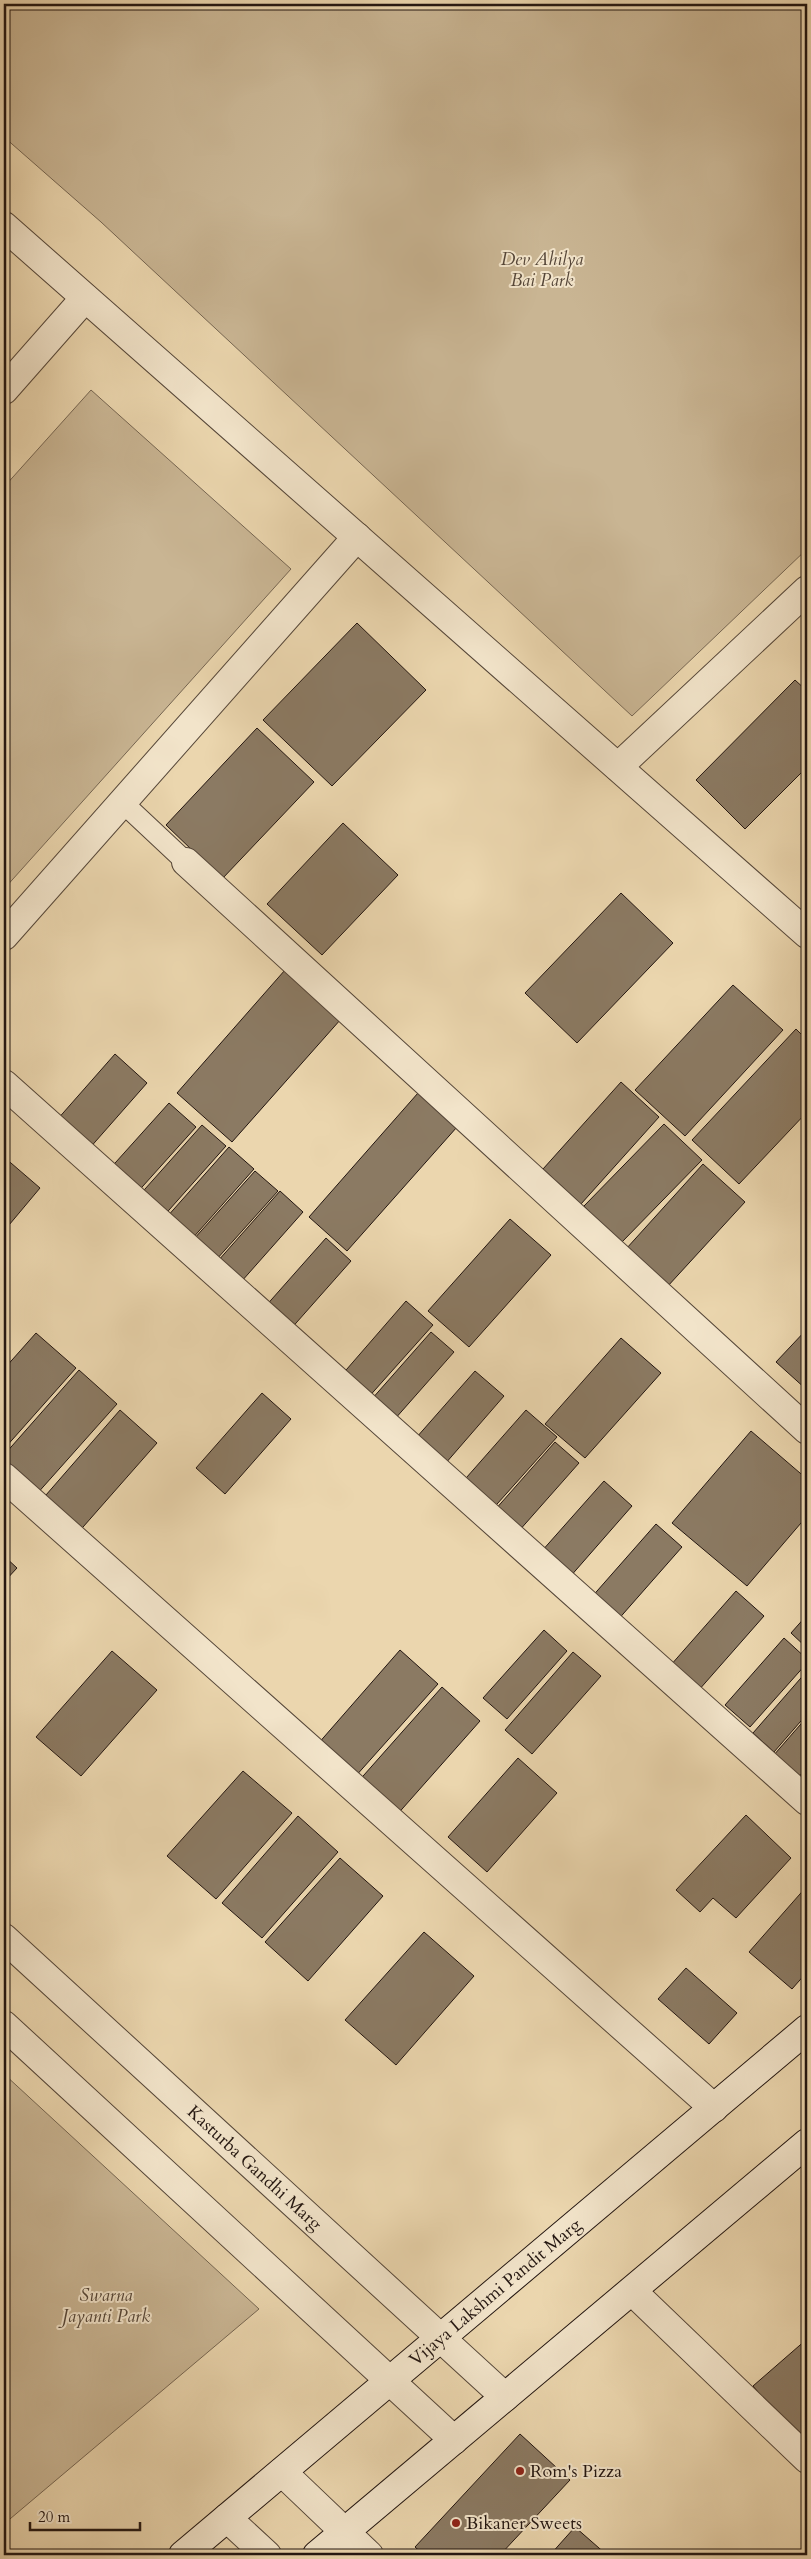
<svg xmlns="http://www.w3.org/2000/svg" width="811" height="2559" font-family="Cardo,serif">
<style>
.green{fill:#c9b593;stroke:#766652}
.building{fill:#8b7a63;stroke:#231611}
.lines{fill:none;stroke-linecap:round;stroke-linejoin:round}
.lane-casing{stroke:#554638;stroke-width:22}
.street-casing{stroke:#554638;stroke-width:30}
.secondary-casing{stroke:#231611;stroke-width:30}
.lane{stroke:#f2e4ca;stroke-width:20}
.street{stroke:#f2e4ca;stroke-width:28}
.secondary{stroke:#f2e4ca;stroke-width:28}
.poi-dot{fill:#8f2418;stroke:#f2e4ca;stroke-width:2}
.labels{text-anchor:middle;stroke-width:4;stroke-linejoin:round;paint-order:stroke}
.park-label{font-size:18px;font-style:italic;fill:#554638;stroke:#f2e4ca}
.street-label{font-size:18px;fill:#231611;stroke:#f2e4ca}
.poi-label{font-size:18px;fill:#231611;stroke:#f2e4ca;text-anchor:start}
</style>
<rect width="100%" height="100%" fill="#ebd6ae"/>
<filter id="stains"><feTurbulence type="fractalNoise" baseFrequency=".004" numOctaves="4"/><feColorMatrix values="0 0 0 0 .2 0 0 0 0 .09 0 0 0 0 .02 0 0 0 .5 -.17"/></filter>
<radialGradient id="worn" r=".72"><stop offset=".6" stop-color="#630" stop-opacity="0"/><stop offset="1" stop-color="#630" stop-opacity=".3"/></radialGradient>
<path class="green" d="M12,4h795v545l-175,167 -531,-494 -97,-85v-123z
M91,390l200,179 -287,320v-402z
M4,2074l255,235 -255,215z"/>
<path class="building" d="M357,623l69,67 -94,96 -69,-66z
M795,680l12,11v76l-62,62 -49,-49z
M257,728l57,54 -92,97 -56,-54z
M343,823l55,52 -76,80 -55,-51z
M621,893l52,50 -96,100 -52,-50z
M285,970l56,49 -109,123 -55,-49z
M733,985l50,45 -98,106 -50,-46z
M796,1029l11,11v72l-68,72 -47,-44z
M115,1054l32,29 -59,67 -32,-29z
M621,1082l38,35 -78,87 -38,-35z
M418,1093l39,34 -110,124 -38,-34z
M169,1103l27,24 -62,69 -27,-24z
M664,1124l38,36 -81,83 -37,-37z
M202,1125l24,21 -65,73 -24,-21z
M229,1147l25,22 -63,71 -25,-22z
M4,1157l36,31 -36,43z
M703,1164l42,38 -78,85 -41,-38z
M255,1171l23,20 -62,69 -23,-20z
M280,1191l23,21 -62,70 -24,-20z
M510,1219l41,36 -82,92 -41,-36z
M326,1238l25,23 -62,70 -25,-23z
M406,1301l27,24 -67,75 -26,-23z
M807,1329v61l-31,-28z
M431,1332l23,20 -60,68 -23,-20z
M36,1333l40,35 -72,81v-80z
M621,1338l40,35 -76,85 -40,-34z
M79,1370l38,34 -82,92 -31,-28v-13z
M475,1371l29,25 -59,68 -29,-26z
M262,1393l29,26 -66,75 -29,-26z
M120,1410l37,33 -81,92 -37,-32z
M526,1410l31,27 -68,76 -30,-27z
M751,1431l56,48v37l-60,70 -75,-63z
M555,1442l24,21 -61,69 -24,-21z
M604,1481l28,25 -63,72 -28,-26z
M656,1524l26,23 -66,75 -26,-23z
M4,1556l13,12 -13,14z
M736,1591l28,25 -66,75 -28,-25z
M807,1615v33l-16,-15z
M544,1630l23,21 -60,68 -24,-21z
M784,1638l23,21v4l-57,64 -25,-22z
M400,1650l38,34 -84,94 -37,-33z
M112,1651l45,39 -76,86 -45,-39z
M573,1652l28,24 -69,78 -27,-24z
M807,1671v43l-33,38 -21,-19z
M442,1687l38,34 -85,96 -39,-33z
M807,1717v50l-9,11 -25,-22z
M518,1758l39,35 -70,79 -39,-35z
M243,1771l49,42 -76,86 -49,-43z
M746,1815l45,43 -55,60 -23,-20 -13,14 -24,-22z
M298,1816l40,36 -76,86 -40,-35z
M340,1858l43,38 -75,85 -43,-39z
M807,1886v86l-15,17 -43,-37z
M424,1932l50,44 -78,89 -51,-45z
M686,1968l51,45 -28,31 -51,-45z
M807,2339v91l-10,9 -44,-53z
M520,2434l50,46 -70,75h-76l-9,-8z
M575,2527l32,28h-57z"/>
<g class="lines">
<defs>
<path id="lane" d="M122,802l64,60"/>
<g id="street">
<path d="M4,226l803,708"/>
<path d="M4,390l81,-92"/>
<path d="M618,767l189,-177"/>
<path d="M186,862l621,568"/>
<path d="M4,936l353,-399"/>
<path d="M4,1084l803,717"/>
<path d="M4,1477l710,631"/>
<path id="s1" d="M4,1938l501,459"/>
<path d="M4,2025l450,415"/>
<path d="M632,2291l175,168"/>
<path d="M282,2472l87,83"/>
<path d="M227,2518l40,37"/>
</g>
<g id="secondary">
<path id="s2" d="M183,2555l624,-526"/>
<path d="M317,2555l490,-412"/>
</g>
</defs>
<use href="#lane" class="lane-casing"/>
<use href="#street" class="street-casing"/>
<use href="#secondary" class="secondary-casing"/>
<use href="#lane" class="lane"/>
<use href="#street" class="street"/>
<use href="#secondary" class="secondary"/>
</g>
<g class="poi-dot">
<circle cx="520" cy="2471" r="5"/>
<circle cx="456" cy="2523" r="5"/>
</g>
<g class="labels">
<g class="park-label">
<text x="542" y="265">Dev Ahilya<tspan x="542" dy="21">Bai Park</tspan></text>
<text x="106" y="2301">Swarna<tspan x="106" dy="21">Jayanti Park</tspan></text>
</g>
<g class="street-label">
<text dy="6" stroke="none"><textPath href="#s1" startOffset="340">Kasturba Gandhi Marg</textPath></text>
<text dy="6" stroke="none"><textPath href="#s2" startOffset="408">Vijaya Lakshmi Pandit Marg</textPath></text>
</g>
<g class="poi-label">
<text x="530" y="2477">Rom's Pizza</text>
<text x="466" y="2529">Bikaner Sweets</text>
</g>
</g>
<rect width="811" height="2559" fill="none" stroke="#ebd6ae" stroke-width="20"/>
<rect x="5" y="5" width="801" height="2549" fill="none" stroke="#231611" stroke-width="2.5"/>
<rect x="10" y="10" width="791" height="2539" fill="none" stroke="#231611"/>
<path d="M30 2522v8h110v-8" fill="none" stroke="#231611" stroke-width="2.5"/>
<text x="38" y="2522" font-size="15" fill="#231611" stroke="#f2e4ca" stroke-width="4" paint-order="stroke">20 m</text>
<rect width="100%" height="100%" filter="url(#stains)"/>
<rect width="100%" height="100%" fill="url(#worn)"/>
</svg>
